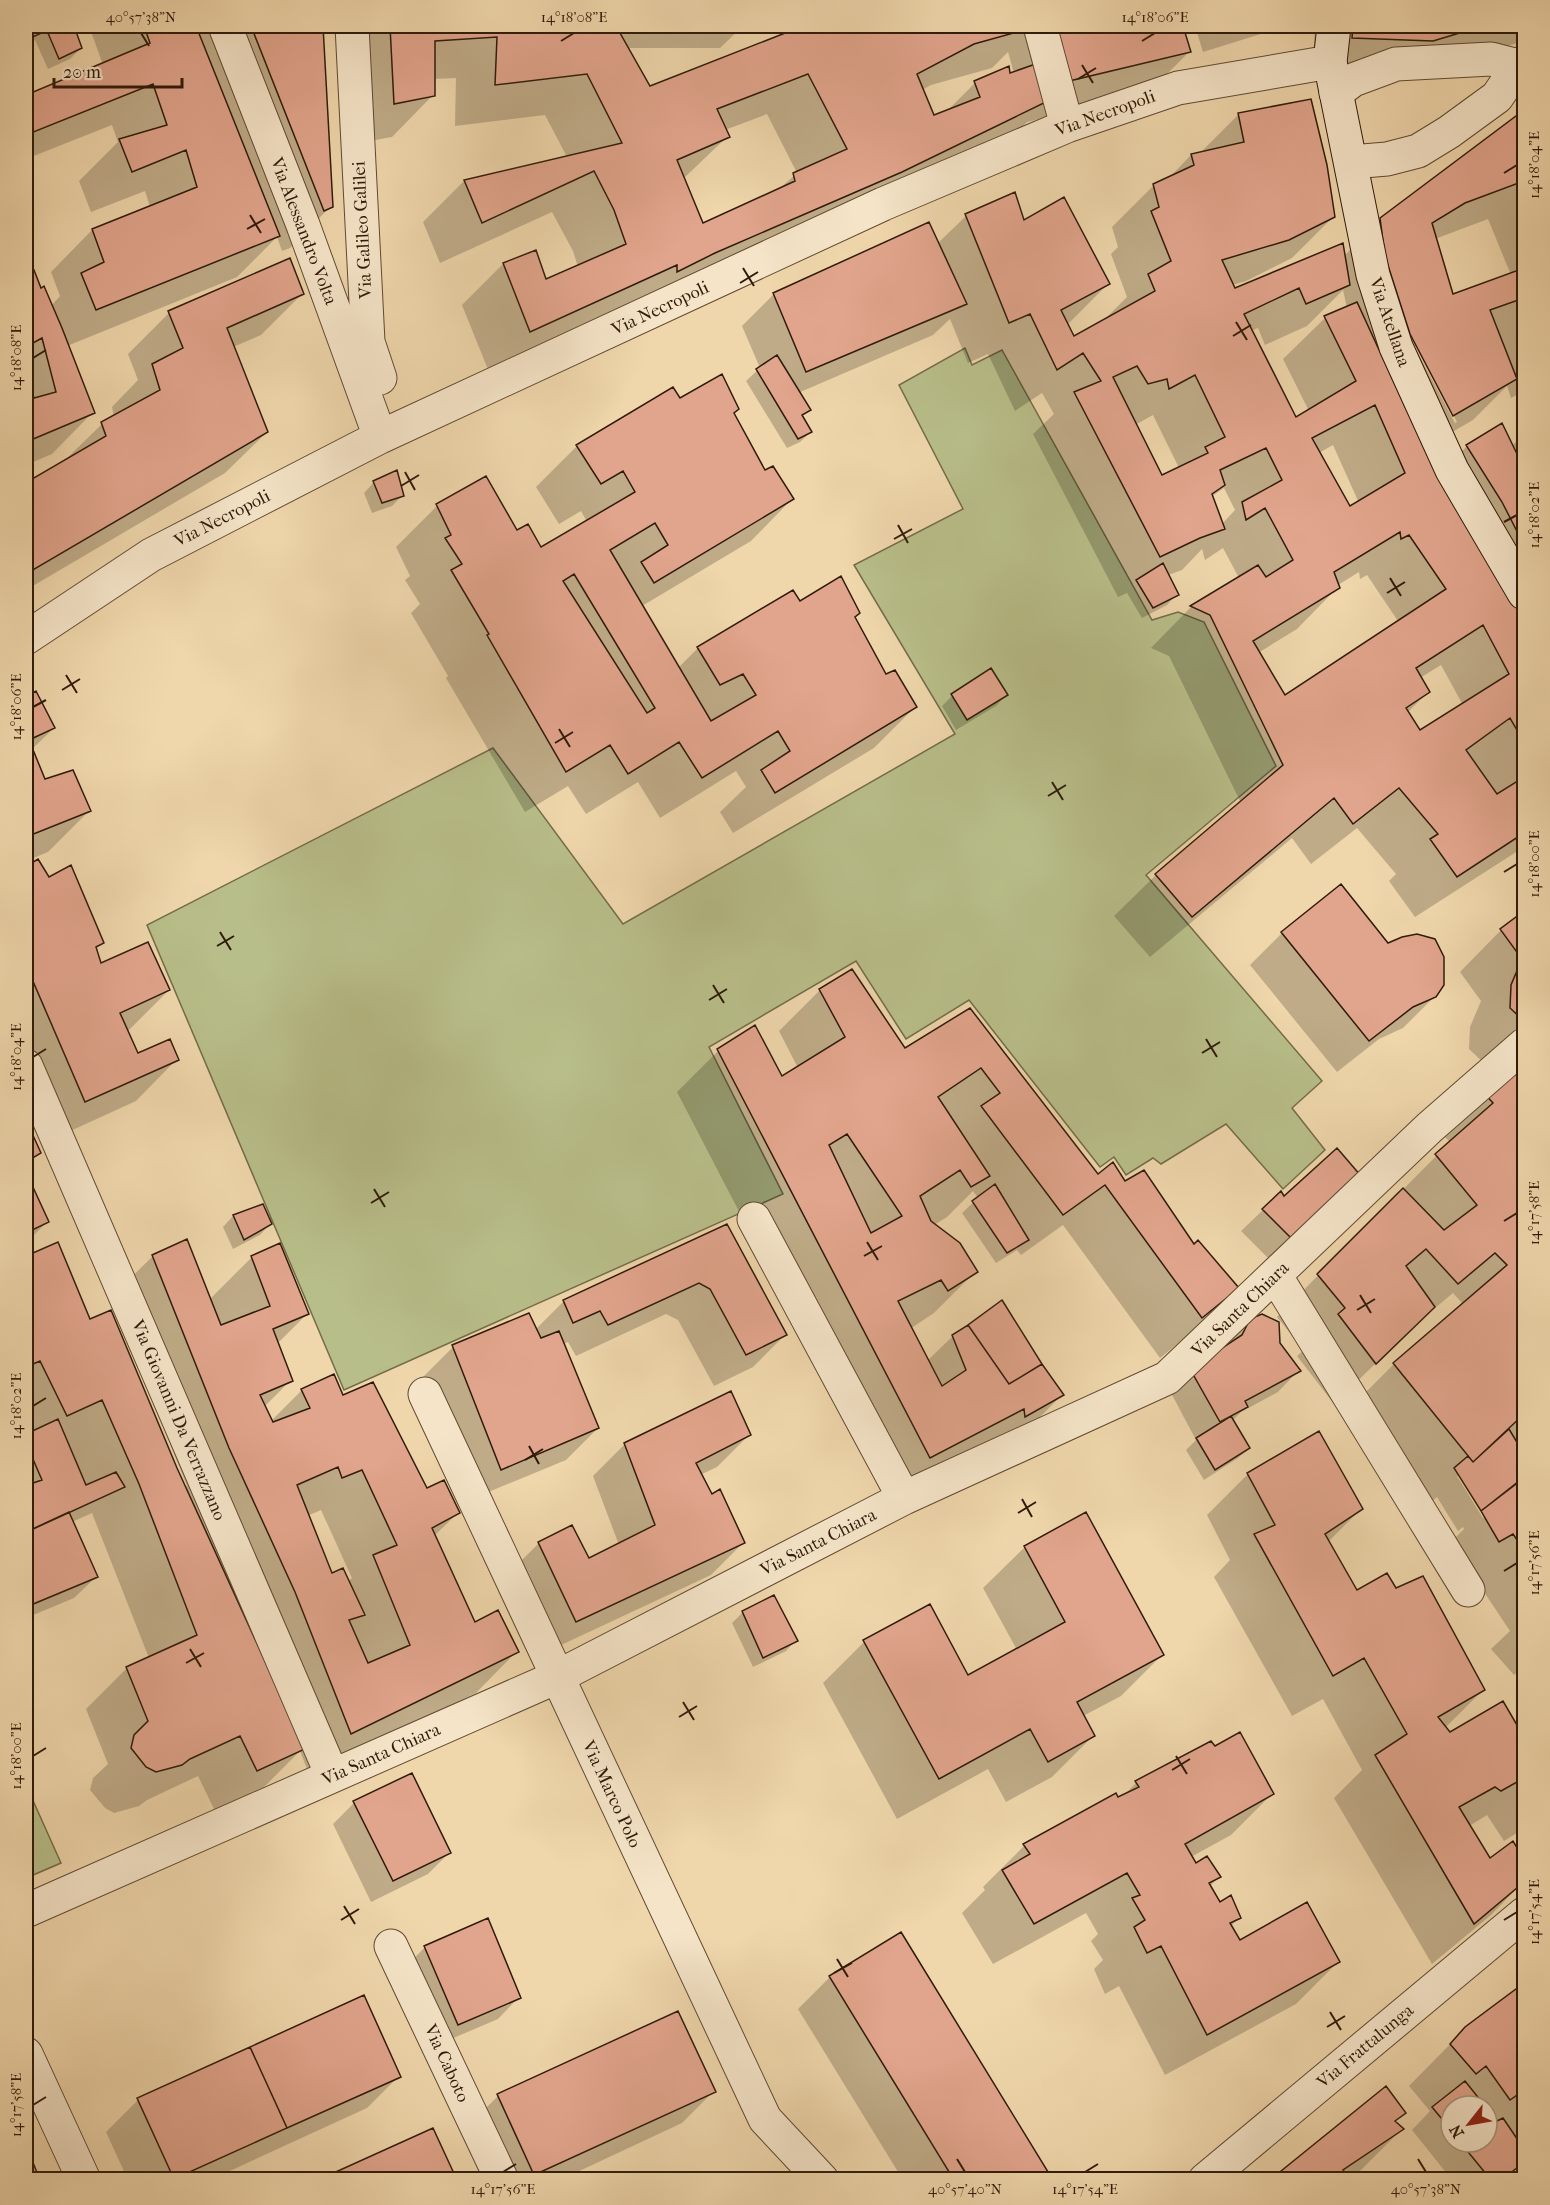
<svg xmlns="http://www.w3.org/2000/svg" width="1550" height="2205" font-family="'IM FELL French Canon',serif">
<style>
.green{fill:#b8be89;stroke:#746c4a;stroke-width:1.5}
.shadow{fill:#0003;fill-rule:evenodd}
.building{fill:#e1a48c;stroke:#301b0a;stroke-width:1.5;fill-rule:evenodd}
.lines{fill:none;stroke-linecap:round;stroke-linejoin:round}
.minor-casing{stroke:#604a32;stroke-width:35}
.secondary-casing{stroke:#301b0a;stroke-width:35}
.minor{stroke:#f5e4c8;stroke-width:33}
.secondary{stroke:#f5e4c8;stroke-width:33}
.ticks{fill:none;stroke:#301b0a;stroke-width:2}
.labels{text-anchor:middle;stroke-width:4.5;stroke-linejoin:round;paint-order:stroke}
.street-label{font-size:18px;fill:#301b0a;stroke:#f5e4c8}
.neatline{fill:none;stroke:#301b0a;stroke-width:2}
.ticks-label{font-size:15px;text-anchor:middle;fill:#301b0a}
</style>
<rect width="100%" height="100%" fill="#efd6ab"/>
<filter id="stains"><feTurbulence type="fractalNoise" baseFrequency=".00333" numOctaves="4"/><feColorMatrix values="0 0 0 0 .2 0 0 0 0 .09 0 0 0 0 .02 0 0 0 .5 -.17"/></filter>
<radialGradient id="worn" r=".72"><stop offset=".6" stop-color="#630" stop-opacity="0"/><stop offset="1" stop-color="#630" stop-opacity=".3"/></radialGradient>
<path class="green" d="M965,348l7,17 30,-15 150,270 26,-8 26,10 72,144 -130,109 176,206 -30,27 33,42 -42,39 -57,-65 -65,40 -8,-6 -27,17 -12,-18 -14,10 -131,-167 -63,39 -50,-78 -147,86 74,147 -439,196 -197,-465 346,-177 130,176 332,-190 -101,-169 109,-56 -64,-124z
M26,1785l35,78 -35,15z"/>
<path class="shadow" d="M26,26h46l9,22 -11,11 -22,10 -13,-29 -9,10z
M89,26h232l10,180 -41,42 -8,3 -5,-14 -40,40 -170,69 26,66 -41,42 -26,11v-190l7,-3 8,18 10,16 9,-10 -9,-24 41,-42 58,-23 -5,-16 -54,21 -12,-31 39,-39 -6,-17 -86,34v-62l77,-32z
M348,26h395l-23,22h-93l23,40 157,-62h388l-13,1 7,25 -41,41 -121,29 -18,18 -520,232 -27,-67 41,-41 32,-12 11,29 32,-14 -5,-16 -21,-39 -112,51 -17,-41 41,-41 103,-24 -22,-42 -90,11 1,-48 -23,1v16l-41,42 -39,7zM1008,52l6,21 -5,2 -1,-7 -33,15 -30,30 -12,4 -11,-27 9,-5 61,-17zM767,114l30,59 -20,18 -74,34 -20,-46 45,-43 -3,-6z
M1195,26h86l-4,3 -74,23z
M1315,26h209v15l-134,41 -78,-4z
M1524,112v279l-13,7 -4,-12 -34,34 -50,29 13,28 31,-31h45l12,-13v414l-109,70 -26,-36 7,-7 -39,-46 -46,36 -19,-26 -142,119 -36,-41 42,-41 85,-72 -72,-147 -18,-8 40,-41 48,-29 -16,-30 -18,12 -3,-11 -20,21 -14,5 9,19 -10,11 -25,13 -15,-25 -9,4 -85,-163 21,-20 -12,-21 -27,18 -27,-57 -20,9 -18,-44 -17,16 -135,58 11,17 -7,7 9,15 -11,10 -13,6 -41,-67 14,-13 -18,-42 32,-32 163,-50 29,-28 48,-22 9,28 85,62 -41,41 6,13 35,-19v-3l19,-19 -16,-43 7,-7 -6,-20 42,-42 14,-6 23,-24 9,-2 38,-38 95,102 -41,41 -46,23 -14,4 3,5 109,-34 37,-37zM1488,219l23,56 -59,21 -17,-57zM1343,290l4,18 -22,10 -42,41 26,52 -14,9 -44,-89 7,-3 7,17 42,-19zM1408,334h4l45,88 -2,1zM1153,415l26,53 -18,9 -26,-52zM1333,445l26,58 -9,5 -31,-55zM1224,488l11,22 -13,14 -11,-27zM1359,572l1,7 7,-4 31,46 -114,76 -26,-44 39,-24 41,-42v-2zM1441,665l22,40 -43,27 -13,-19 21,-21 -8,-14z
M302,294l-41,41 -28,12 34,85 -42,41 -199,117v-125l7,15 28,-16 41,-40 12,-7 -2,-10 26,-27 -10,-26 41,-41z
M679,400l54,14 32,58 27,27 -41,42 -109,65 36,62 20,-20 101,-45 55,15 31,58 30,31 -41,41 -141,85 -13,-21 26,-25 -10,-16 -76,47 -22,-36 -52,32 -18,-28 -43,26 -79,-134 2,-2 -37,-63 9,-9 -15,-24 5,-4 -14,-29 41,-41 79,26 25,17 46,-27 -6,-11 -22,13 -23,-37 41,-41z
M374,482l29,13 -11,11 -20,7 -8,-20z
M36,693l18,35 -23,22 13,31 45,30 -41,41 -22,9v-162z
M1006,695l-10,11 -40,24 -14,-24 10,-10z
M37,861l11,18 54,63 -7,7 5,16 69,25 -42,42 10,23 40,4 -41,42 -92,42 -18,-42v-234z
M1341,886l47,59 47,51 -32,32 -24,11 -42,33 -87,-107 32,-32z
M1524,913v120l-37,33 -18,-17 1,-22 11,-26 -21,-29 41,-42z
M820,990l84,60 66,-40 128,166 27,7 112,105 -41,41 -36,29 -97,-133 -42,30 -4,-5 -21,13 -34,-50 16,-15 -5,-7 -26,26 -13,8 42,46 -42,42 -24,16 17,32 26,-25 87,29 22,30 -41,41 -133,63 -211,-407 41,-41 64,27 16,-10 -19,-37z
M1524,1059v608l-10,8 -23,-26 19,-18 -38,-57 -32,-21 24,-24 -1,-2 -5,4 -21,-34 -6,5 -78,-97 41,-41 69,-60 -10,-11 -37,31 -82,80 -37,-48 7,-6 -27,-33 173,-175 -6,-6zM1457,1476h4l25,40 -3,2z
M26,1123l13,30 -13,14z
M26,1175l21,47 -21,21z
M1359,1176l-90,83 -28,-28 22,-21 21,-11z
M262,1205l8,19 -10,11 -27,14 -10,-22 10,-11z
M726,1226l59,109 -32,32 -39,19 -36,-66 -12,-6 -90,42 -8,-14 -5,2 35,84 -32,32 -97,40 -48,-121 32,-32 83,-18 27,-27z
M57,1244l32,77 95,166 3,-1 -76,-189 42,-41 57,43 42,-42 28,-12 27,69 -30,30 14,36 -27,27 7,14 31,-31 40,7 84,93 33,22 -25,24 40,88 43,27 -41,42 -167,81 -9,-23 -39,39 -46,21 -17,-35 -51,24 -8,6 -25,7 -9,-5 -15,-18 3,-12 15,-14 -22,-55 41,-41 22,-10 -57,-145 -20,9 24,55 -22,21 -48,20v-360zM321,1510l31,68 -4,4 -17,-7 -24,-59z
M1251,1320l28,24 20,26 -21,22 -37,20 -9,9 17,27 -11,10 -34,22 -18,-30 10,-10 -26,-49 56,-44z
M749,1435l-32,32 -17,8 11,22 32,46 -32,32 -167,78 -37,-78 32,-32 49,17 31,-15 -26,-69 32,-32z
M1248,1474l113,35 -33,33 28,50 40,-2 87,100 -38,38 5,6 67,-6 7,-8v118l-4,-7 -16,10 -17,-26 -18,11 21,34 23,-17 11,19v19l-33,34 -59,49 -98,-166 28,-28 -39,-71 -31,17 -78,-139 16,-17 -23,-45z
M1025,1547l137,108 -41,41 -38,20 11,19 -42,42 -46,25 -18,-33 -91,50 -74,-136 41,-41 103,35 50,-27 -34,-62z
M743,1612l53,28 -10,11 -33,16 -21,-44z
M1136,1783l136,11 -41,41 -40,22 4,8 24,12 -10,10 11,17 20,13 -10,10 9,15 99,20 -42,42 -131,71 -46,-89 -14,8 -11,-25 9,-9 -12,-19 7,-7 -12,-21 -93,51 -31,-51 23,-23 -2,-3 41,-41 91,-51 3,4 4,-2z
M354,1803l96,49 -22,22 -57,28 -38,-78z
M425,1947l94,50 -21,22 -61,26 -33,-76z
M830,1977l221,203h-148l-105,-171z
M1524,1984v177l-18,19h-54l-40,-50 18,-19 -21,-25 57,-58zM1451,2106h36v36h-36z
M364,1997l35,79 -32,32 -157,72h-82l-22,-48 32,-32z
M714,2091l-32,32 -122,57h-70l-24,-52 32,-32z
M1404,2113l-9,9 7,7 -41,41 -12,9 -77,1z"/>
<path class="building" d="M26,26h17l3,5 -20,9z
M45,26h29l8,22 -23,11z
M144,26h52l84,210 -184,74 -15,-37 23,-11 -12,-33 105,-42 -11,-37 -54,22 -13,-33 48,-14 -14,-41 -127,51v-40l124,-52z
M251,26h72l10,181 -9,4z
M390,26h226l34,60 153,-60h231l1,1 -61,17 -57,30 17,41 46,-18 -6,-16 35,-15 1,7 37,-13 5,39 -150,73 -187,81 -38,19v-7l-147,67 -27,-69 33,-13 10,29 80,-35 -12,-34 -20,-39 -112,52 -18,-43 158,-37 -35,-69 -92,11 2,-48 -62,4v55l-41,8zM808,74l39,75 -54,24 2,8 -92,42 -26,-63 53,-23 -13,-28z
M1053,26h130l8,26 -122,29z
M1353,26h130l-50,15 -81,-3z
M1311,99l16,66 8,52 -46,23 -67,20 13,28 108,-45 7,42 -44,19 -7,-16 -55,26 52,103 60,-36 -32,-65 33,-14 80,174 87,138v128l-14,-24 -44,32 31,44 27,-17v56l-67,44 -27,-38 8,-5 -39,-46 -46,36 -19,-26 -142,119 -37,-43 128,-109 -73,-150 -20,-9 68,-41 8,12 27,-17 -28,-52 -19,12 -4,-18 40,-22 -16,-32 -46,22 5,15 -13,9 13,35 -25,9 -40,19 -86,-165 27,-11 -18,-28 -26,17 -27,-56 -21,9 -44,-109 50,-22 9,28 40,-23 46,87 -49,26 13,26 81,-45 -7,-17 23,-13 -20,-50 8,-4 -6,-23 41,-19 -3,-11 53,-12 -6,-29zM1137,366l11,18 19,-5 2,10 26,-14 30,62 -20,10 3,6 -46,22 -49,-98zM1375,405l30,68 -55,33 -38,-68zM1400,532l1,7 8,-4 37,54 -161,106 -32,-54 87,-53 -6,-16zM1483,625l26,49 -89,56 -14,-22 24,-16 -14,-24z
M1524,110v71l-59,22 -33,20 21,71 71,-26v30l-34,12 27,69 -64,37 -43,-82 -25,-78 -5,-38z
M929,222l38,82 -161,68 -33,-79z
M290,258l14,36 -77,34 41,104 -242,142v-112l8,16 72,-42 -5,-14 59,-32 -8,-26 31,-16 -15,-37z
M34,270l7,18 3,-2 18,42 33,85 -69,29v-66l8,22 22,-6 -14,-54 -16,9v-74z
M777,355l34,55 -9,5 10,17 -14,7 -42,-70z
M722,374l17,35 -5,4 31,57 8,-4 21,33 -140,84 -13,-21 27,-17 -13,-22 -45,27 101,171 45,-26 -13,-21 -23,11 -23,-38 96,-57 7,11 41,-25 19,37 -5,4 31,57 9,-4 22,37 -142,86 -14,-23 29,-19 -12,-20 -76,47 -23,-36 -51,32 -18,-29 -44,27 -79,-137 2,-1 -38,-64 11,-6 -17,-26 6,-3 -15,-31 50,-28 31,54 11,-6 13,23 94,-55 -12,-21 -22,13 -25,-39 97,-58 7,11zM574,574l81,134 -8,5 -84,-132z
M1502,423l16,33 6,-4v93l-22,-43 -36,-57z
M397,470l7,26 -22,7 -9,-22z
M1163,563l16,32 -26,13 -17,-28z
M991,668l17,27 -41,25 -16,-26z
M36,691l19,37 -26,12 16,39 28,-9 18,41 -60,24 -5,-14v-124z
M38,859l11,18 22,-12 33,78 -8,4 5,16 47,-21 22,48 -50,23 18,40 32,-14 9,21 -94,42 -59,-137v-102l1,3z
M1341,884l47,59 14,-6 15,-3 18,5 9,18v28l-8,12 -23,10 -44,34 -88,-109z
M1524,911v110l-14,-13 1,-23 11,-26 -22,-30z
M852,969l53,79 65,-40 128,166 15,-12 12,19 19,-11 50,74 4,-4 41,48 -37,30 -97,-133 -42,30 -82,-109 19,-13 -19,-25 -43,29 52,79 -19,11 -11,-17 -40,26 11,25 29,22 18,29 -30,19 -7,-11 -43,21 44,85 24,-16 -14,-35 16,-10 41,59 33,-20 22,31 -39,22 -1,-8 -94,49 -213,-409 38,-24 27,51 63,-39 -26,-48zM847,1134l55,82 -31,17 -42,-88z
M1524,1057v357l-51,48 -80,-99 114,-98 -12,-12 -37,31 -32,-35 -20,17 29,41 -59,57 -38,-50 7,-6 -28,-34 86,-86 41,42 33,-25 -42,-51 58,-51 -9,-10z
M26,1120l15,33 -15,9z
M1337,1148l24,28 -69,63 -30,-30 19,-18 3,5z
M26,1172l23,50 -23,11z
M995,1184l34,56 -22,13 -35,-52z
M263,1204l9,20 -28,16 -11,-25z
M727,1224l60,111 -41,20 -36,-66 -11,-6 -91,42 -8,-14 -27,12 -10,-23z
M187,1239l34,86 49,-19 -19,-50 29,-13 29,71 -36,15 20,52 -33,14 13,27 37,-14 -9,-19 33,-15 9,21 30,-13 54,106 17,-8 16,33 -28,15 43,94 23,-12 21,42 -168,82 -56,-142 -66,-144 -77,-193zM338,1467l4,11 20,-8 35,75 -24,10 37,90 -42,18 -19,-43 16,-5 -22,-47 -11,5 -35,-88z
M58,1242l32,77 21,-9 66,158 128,281 -48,22 -17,-35 -50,23 -8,6 -26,7 -10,-5 -15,-19 3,-13 14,-14 -22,-54 71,-32 -58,-151 -37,-84 -35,16 -27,-55 -14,6v-111z
M1002,1300l40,64 -33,20 -41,-59z
M529,1313l12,25 18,-7 40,97 -98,42 -49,-125z
M1262,1314l17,8 1,21 21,28 -56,30 3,6 -28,15 -30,-53 52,-34 8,-16z
M731,1391l20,44 -55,28 16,31 8,-5 25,54 -169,79 -38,-80 34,-17 17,33 66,-33 -31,-82z
M1231,1416l19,32 -35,22 -19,-32z
M58,1419l28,66 30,-13 9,15 -94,43 -5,-11v-24l5,-3 -4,-7 15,-5 -16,-37v-9z
M1509,1429l15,25v23l-43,34 -27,-43 14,-12 5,6z
M1319,1431l44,78 -38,25 32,56 30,-17 9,15 27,-12 62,114 -47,27 12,15 53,-31 21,36v41l-23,13 -6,-4 -36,20 31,51 23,-17 11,18v23l-50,42 -99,-169 32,-21 -43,-76 -31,18 -79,-142 21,-9 -28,-52z
M1524,1478v72l-11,-16 -14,8 -18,-31z
M69,1512l29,65 -72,30v-75z
M1086,1512l78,143 -87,47 18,34 -47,26 -18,-33 -91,50 -76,-139 67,-36 38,71 97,-53 -41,-76z
M774,1595l24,46 -35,17 -21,-47z
M1240,1732l34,62 -89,50 11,19 11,-7 14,21 -12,6 11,19 11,-7 10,23 -11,5 10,17 67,-38 33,60 -133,73 -46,-89 -14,7 -13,-26 11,-7 -13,-22 8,-3 -13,-22 -93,51 -32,-54 28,-16 -7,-10 93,-51 2,4 21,-10 -4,-6 76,-40 4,5z
M412,1773l39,80 -58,28 -40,-80z
M488,1918l33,80 -63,27 -34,-79z
M901,1932l152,248h-99l-125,-204z
M1524,1983v107l-14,10 -24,-34 -10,8 -26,-30 15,-17z
M364,1995l37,82 -114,51 -37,-81z
M678,2011l38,81 -182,83 -37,-81z
M250,2047l37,81 -113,51 -37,-81z
M1465,2081l20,25h-34v24l-19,-23z
M1386,2086l20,27 -11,8 9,8 -61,41 8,10h-81z
M1487,2108l10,13 6,-3 21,31v13l-22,18h-11l-31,-38h27z
M433,2128l24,52h-139z
M26,2145l14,35h-14z"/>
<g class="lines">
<defs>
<path id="minor" d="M225,26l78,199 77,212
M352,26l16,316 12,36
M1040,26l27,100
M1336,93l17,-13 43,-16 95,-5 27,7
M1351,162l36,-3 31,-8 31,-19 48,-35 21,-31 6,-4
M26,638l125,-83 229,-118 503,-233 184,-78 111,-38 152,-26
M26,1066l306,709
M754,1219l150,279
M1275,1275l193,315
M425,1394l340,725 57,61
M26,1911l531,-234 347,-179 263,-120 262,-250 95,-83
M391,1946l111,234
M26,2054l58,126
M1205,2180l319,-266"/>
<path id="secondary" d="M1334,26l-4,36 43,213 23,72 56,123 72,123"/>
</defs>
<use href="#minor" class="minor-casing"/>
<use href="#secondary" class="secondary-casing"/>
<use href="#minor" class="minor"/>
<use href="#secondary" class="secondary"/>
</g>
<path class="ticks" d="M141,33l8,13M561,41l13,-8M1142,41l13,-8M1082,65l11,18M1078,79l18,-11M1504,173l13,-8M250,215l11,18M247,229l18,-10M743,268l11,18M740,283l18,-11M1236,322l11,18M1233,336l18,-11M33,358l13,-8M405,472l10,18M401,486l18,-11M1504,522l13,-7M898,525l10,18M894,539l18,-10M1390,578l11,18M1387,593l18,-11M66,675l11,18M62,690l18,-11M33,707l13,-7M559,729l11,18M555,743l18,-11M1052,782l11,18M1048,796l18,-11M1504,872l13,-8M220,932l11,18M217,946l17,-10M713,985l11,18M709,1000l18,-11M1206,1039l11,18M1202,1053l18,-11M33,1057l13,-8M374,1189l11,18M371,1203l18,-11M1504,1221l13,-8M867,1242l11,18M864,1256l18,-10M1360,1295l11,18M1357,1310l18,-11M33,1406l13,-8M529,1446l10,18M525,1460l18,-11M1022,1499l10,18M1018,1513l18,-11M1504,1571l13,-8M190,1649l11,18M186,1663l18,-10M683,1702l11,18M679,1717l18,-11M33,1756l13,-8M1176,1756l11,18M1172,1770l18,-11M344,1906l11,18M341,1920l18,-11M1504,1920l13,-8M837,1959l11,18M834,1973l18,-10M1330,2012l11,18M1327,2027l18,-11M33,2105l13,-8M957,2159l8,13M1418,2159l8,13M503,2172l13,-8M1085,2172l13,-8"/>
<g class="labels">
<g class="street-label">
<text transform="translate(1105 113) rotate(-20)" y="6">Via Necropoli</text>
<text transform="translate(362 230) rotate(-93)" y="6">Via Galileo Galilei</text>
<text transform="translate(304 231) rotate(69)" y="6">Via Alessandro Volta</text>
<text transform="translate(660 308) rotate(-25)" y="6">Via Necropoli</text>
<text transform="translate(1390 322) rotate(71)" y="6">Via Atellana</text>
<text transform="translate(222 518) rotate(-27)" y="6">Via Necropoli</text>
<text transform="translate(1240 1309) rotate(-44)" y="6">Via Santa Chiara</text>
<text transform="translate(179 1420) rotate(67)" y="6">Via Giovanni Da Verrazzano</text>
<text transform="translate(818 1542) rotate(-27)" y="6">Via Santa Chiara</text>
<text transform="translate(381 1754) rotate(-24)" y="6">Via Santa Chiara</text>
<text transform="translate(612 1794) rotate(65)" y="6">Via Marco Polo</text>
<text transform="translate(1365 2046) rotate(-40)" y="6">Via Frattalunga</text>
<text transform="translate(447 2063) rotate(65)" y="6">Via Caboto</text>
</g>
</g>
<rect width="1550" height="2205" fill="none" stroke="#efd6ab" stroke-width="66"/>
<g transform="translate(1469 2124) rotate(239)"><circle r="28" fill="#f5e4c8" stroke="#a6947c" stroke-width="1.5"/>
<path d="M0-4.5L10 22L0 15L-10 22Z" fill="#8f2418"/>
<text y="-9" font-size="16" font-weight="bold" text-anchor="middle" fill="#301b0a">N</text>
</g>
<path d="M54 78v9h128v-9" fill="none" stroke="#301b0a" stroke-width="3"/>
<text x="63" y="78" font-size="18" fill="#301b0a" stroke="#f5e4c8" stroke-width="4.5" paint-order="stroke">20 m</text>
<rect x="33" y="33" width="1484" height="2139" class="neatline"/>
<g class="ticks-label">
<text x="141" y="22">40°57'38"N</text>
<text x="574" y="22">14°18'08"E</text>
<text x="1155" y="22">14°18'06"E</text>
<text transform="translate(1534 165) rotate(-90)" y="5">14°18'04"E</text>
<text transform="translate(16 358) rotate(-90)" y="5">14°18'08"E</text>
<text transform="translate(1534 515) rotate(-90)" y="5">14°18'02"E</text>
<text transform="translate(16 707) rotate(-90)" y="5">14°18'06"E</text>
<text transform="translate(1534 864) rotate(-90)" y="5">14°18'00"E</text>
<text transform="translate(16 1057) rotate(-90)" y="5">14°18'04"E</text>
<text transform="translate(1534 1213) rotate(-90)" y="5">14°17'58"E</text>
<text transform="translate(16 1406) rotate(-90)" y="5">14°18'02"E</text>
<text transform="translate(1534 1563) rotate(-90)" y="5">14°17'56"E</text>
<text transform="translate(16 1756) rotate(-90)" y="5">14°18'00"E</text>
<text transform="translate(1534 1912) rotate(-90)" y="5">14°17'54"E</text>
<text transform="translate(16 2105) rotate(-90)" y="5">14°17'58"E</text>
<text x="503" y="2194">14°17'56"E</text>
<text x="965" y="2194">40°57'40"N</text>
<text x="1085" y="2194">14°17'54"E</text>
<text x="1426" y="2194">40°57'38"N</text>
</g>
<rect width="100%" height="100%" filter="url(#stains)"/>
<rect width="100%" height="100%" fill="url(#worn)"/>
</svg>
